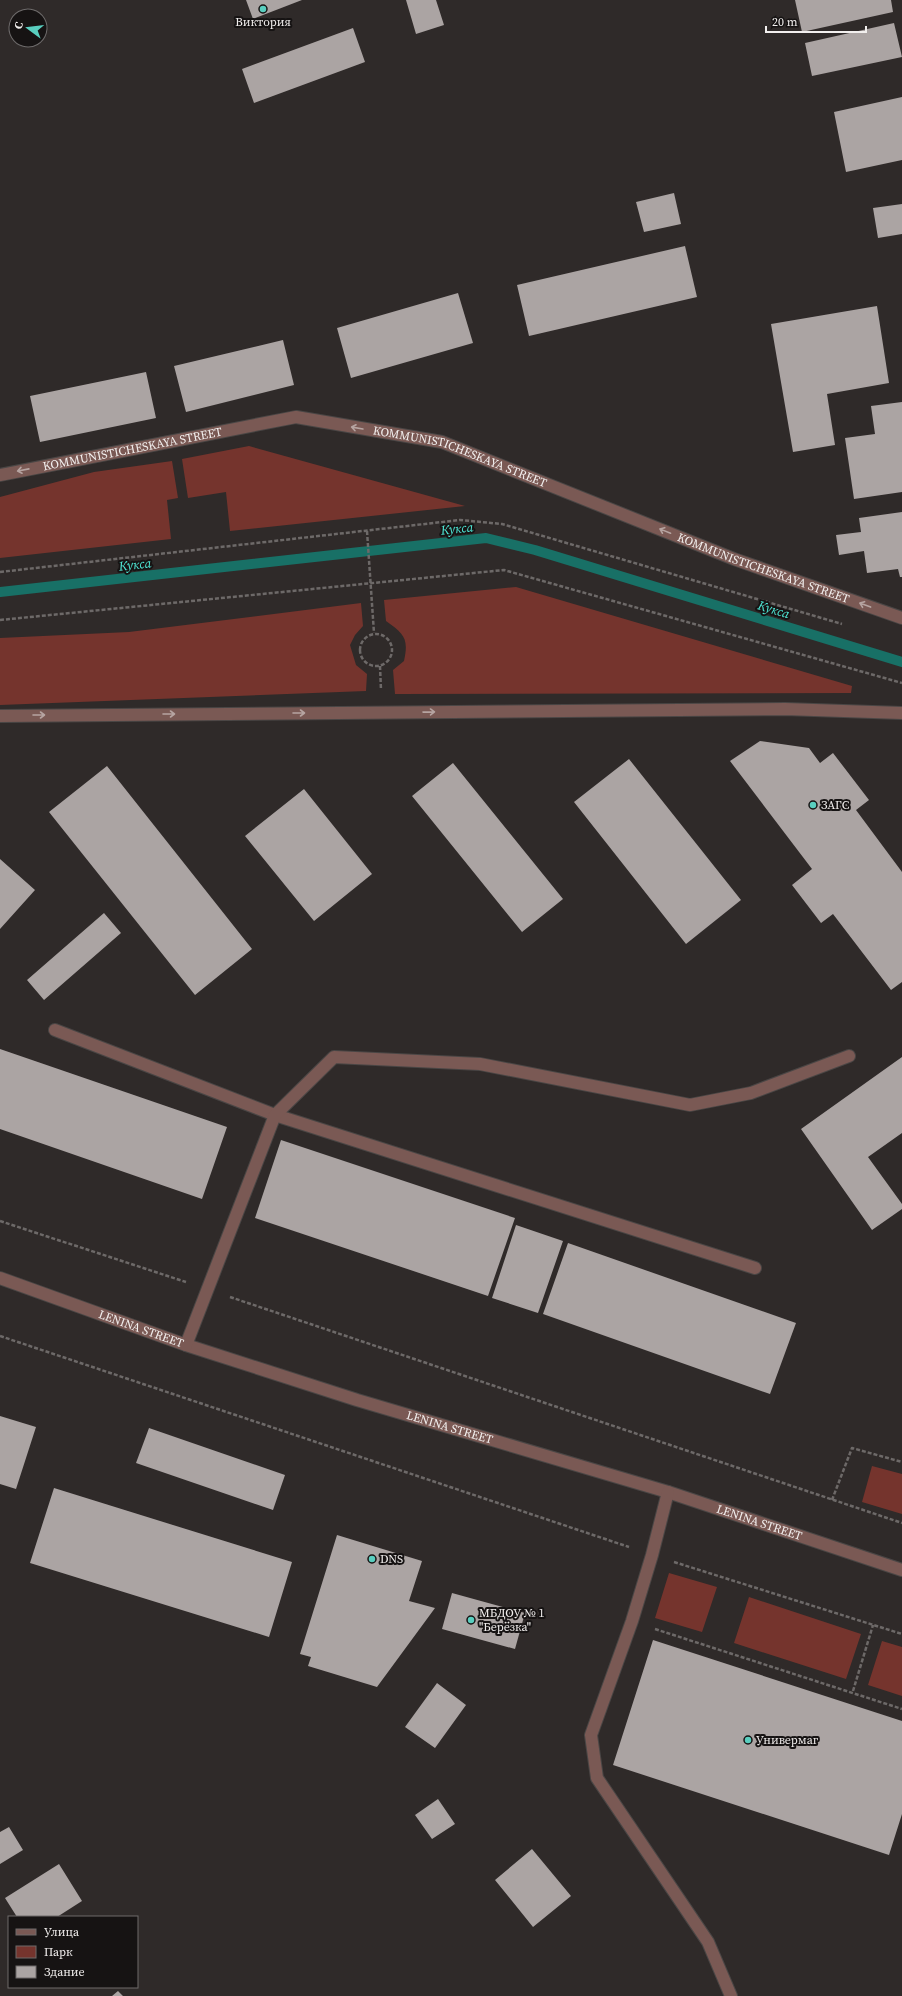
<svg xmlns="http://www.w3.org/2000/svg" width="902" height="1996" font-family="'Source Serif 4',serif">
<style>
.green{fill:#75342d}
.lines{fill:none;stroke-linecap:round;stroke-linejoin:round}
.stream{stroke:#187066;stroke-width:10}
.building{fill:#aba4a3}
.minor-casing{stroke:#4a4645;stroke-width:14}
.path{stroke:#6d6968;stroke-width:2.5;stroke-dasharray:4 2;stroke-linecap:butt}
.minor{stroke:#7a5954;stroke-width:12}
.oneway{stroke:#b6a4a1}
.poi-dot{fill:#59cebf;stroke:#161313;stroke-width:1.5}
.labels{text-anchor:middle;stroke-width:4;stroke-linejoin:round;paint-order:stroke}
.poi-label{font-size:12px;fill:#f2efee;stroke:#161313;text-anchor:start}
.street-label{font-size:12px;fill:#f2efee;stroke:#161313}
.water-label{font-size:13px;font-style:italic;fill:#50ead8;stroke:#161313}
</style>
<rect width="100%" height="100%" fill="#2f2a29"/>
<path class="green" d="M249,446l216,60 -235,25 -4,-39 -38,6 -6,-39z
M172,461l6,37 -11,2 4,39 -171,19v-61l94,-25z
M516,587l336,99 -1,7 -456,1 -2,-24 11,-9c5,-23 0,-27 -18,-40l-2,-21z
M361,603l2,23 -8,9 -5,10 6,20 11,9 -1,17 -366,14v-67l129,-6z
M872,1466l30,8v40l-40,-12z
M669,1573l48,14 -15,45 -47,-14z
M749,1597l112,37 -15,45 -112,-36z
M882,1641l20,6v49l-34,-11z"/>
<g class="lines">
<path class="stream" d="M0,592l486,-54 49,12 367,112"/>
</g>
<path class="building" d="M246,0h56l-49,19z
M406,0h30l8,25 -28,9z
M795,0h96l2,12 -91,20z
M894,23l8,34 -90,19 -7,-33z
M353,28l12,34 -111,41 -12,-34z
M902,97v63l-56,12 -12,-60z
M674,193l7,31 -37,8 -8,-30z
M902,204v30l-24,4 -5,-30z
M685,246l12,51 -168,39 -12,-51z
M458,293l15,50 -122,35 -14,-50z
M877,306l12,77 -62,11 8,51 -42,7 -22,-128z
M283,340l11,45 -108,27 -12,-46z
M146,372l10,46 -116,24 -10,-46z
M902,402v90l-48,7 -9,-61 30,-4 -4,-28z
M902,512v65h-2l-2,-8 -31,4 -3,-22 -25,4 -3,-20 25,-3 -2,-14z
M760,741l49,7 11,15 13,-10 36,47 -13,10 46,62v110l-11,8 -58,-76 -12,9 -29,-38 20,-16 -82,-108z
M629,759l112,141 -55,44 -112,-142z
M453,763l110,136 -41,33 -110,-136z
M107,766l145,183 -57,46 -146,-183z
M304,789l68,85 -58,47 -69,-85z
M0,859l35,31 -35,39z
M104,913l17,20 -77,67 -17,-20z
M0,1049l227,78 -25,72 -202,-70z
M902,1057v76l-34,24 34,47v5l-30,21 -71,-101z
M281,1140l234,78 -27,78 -233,-78z
M516,1225l47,16 -25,72 -46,-15z
M568,1243l228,80 -26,71 -227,-80z
M0,1416l36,11 -20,62 -16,-5z
M149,1428l136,47 -12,35 -137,-47z
M54,1488l238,74 -23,75 -239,-74z
M337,1535l85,26 -13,40 26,7 -58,79 -69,-21 3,-9 -11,-3z
M452,1593l73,20 -10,36 -73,-20z
M653,1640l249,81v93l-13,41 -276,-90z
M437,1683l29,22 -31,43 -30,-21z
M438,1799l17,25 -23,15 -17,-24z
M9,1827l14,23 -23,14v-32z
M532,1849l39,47 -38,31 -38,-47z
M59,1864l23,37 -25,16h-40l-12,-19z
M118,1991l5,5h-11z"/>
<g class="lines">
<defs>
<g id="minor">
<path id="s1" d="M0,475l296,-58 146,25 292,117 168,59"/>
<path d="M0,716l785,-7 117,4"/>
<path d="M55,1030l220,85 480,153"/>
<path id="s2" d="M0,1278l186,67 171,55 311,92 234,78"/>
<path d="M186,1345l89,-230 59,-58 146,7 210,41 61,-12 98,-37"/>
<path d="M668,1492l-16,63 -20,66 -41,114 6,43 111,164 23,54"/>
</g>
</defs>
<use href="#minor" class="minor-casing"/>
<path class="path" d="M367,531l7,102
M0,572l460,-52 42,4 340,100
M0,620l504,-50 398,113
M360 650a16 16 0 1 1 32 0a16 16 0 1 1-32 0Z
M380,666l1,24
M0,1221l186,61
M230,1297l672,226
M0,1336l629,211
M832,1500l20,-52 50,14
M674,1562l228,72
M655,1629l247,80
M853,1691l20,-66"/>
<use href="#minor" class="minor"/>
</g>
<defs><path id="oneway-shaft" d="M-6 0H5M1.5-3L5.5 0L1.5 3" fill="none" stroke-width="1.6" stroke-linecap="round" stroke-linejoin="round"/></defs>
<g class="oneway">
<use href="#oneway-shaft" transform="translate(357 428) rotate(-170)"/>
<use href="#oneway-shaft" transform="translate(23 470) rotate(169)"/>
<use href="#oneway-shaft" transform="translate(665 531) rotate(-158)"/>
<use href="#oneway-shaft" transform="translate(865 605) rotate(-160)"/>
<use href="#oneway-shaft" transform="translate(429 712) rotate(-1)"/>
<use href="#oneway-shaft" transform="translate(299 713)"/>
<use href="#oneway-shaft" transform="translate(169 714)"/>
<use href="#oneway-shaft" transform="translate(39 715)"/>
</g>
<g class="poi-dot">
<circle cx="263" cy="9" r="4"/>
<circle cx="813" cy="805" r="4"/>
<circle cx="372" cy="1559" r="4"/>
<circle cx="471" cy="1620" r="4"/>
<circle cx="748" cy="1740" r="4"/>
</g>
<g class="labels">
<g class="poi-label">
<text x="263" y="26" text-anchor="middle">Виктория</text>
<text x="821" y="809">ЗАГС</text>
<text x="380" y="1563">DNS</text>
<text x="479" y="1617">МБДОУ № 1<tspan x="479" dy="14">"Берёзка"</tspan></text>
<text x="756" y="1744">Универмаг</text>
</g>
<g class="street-label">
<text dy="4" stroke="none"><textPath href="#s1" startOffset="135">KOMMUNISTICHESKAYA STREET</textPath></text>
<text dy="4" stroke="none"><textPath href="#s1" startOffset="471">KOMMUNISTICHESKAYA STREET</textPath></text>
<text dy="4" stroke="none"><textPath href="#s1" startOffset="795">KOMMUNISTICHESKAYA STREET</textPath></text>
<text dy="4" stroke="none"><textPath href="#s2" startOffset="150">LENINA STREET</textPath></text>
<text dy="4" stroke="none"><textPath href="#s2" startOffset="474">LENINA STREET</textPath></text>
<text dy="4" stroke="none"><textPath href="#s2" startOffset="798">LENINA STREET</textPath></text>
</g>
<g class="water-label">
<text transform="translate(457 528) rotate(-6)" y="5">Кукса</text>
<text transform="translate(135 564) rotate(-6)" y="5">Кукса</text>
<text transform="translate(774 609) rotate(17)" y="5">Кукса</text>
</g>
</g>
<rect x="8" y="1916" width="130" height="72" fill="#161313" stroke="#6e6b6b"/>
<rect x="16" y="1929" width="20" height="6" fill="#7a5954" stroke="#6e6b6b"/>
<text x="44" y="1936" font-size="12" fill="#f2efee">Улица</text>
<rect x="16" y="1946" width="20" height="12" fill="#75342d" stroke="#6e6b6b"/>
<text x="44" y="1956" font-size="12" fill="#f2efee">Парк</text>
<rect x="16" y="1966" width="20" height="12" fill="#aba4a3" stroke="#6e6b6b"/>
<text x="44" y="1976" font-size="12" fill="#f2efee">Здание</text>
<g transform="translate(28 28) rotate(285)"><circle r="19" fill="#161313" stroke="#6e6b6b"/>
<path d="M0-3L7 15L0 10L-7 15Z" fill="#59cebf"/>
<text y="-6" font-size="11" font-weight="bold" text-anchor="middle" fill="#f2efee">С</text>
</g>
<path d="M766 26v6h100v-6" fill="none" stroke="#f2efee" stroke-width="2"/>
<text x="772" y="26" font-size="12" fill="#f2efee" stroke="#161313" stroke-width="3" paint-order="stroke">20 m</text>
</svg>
